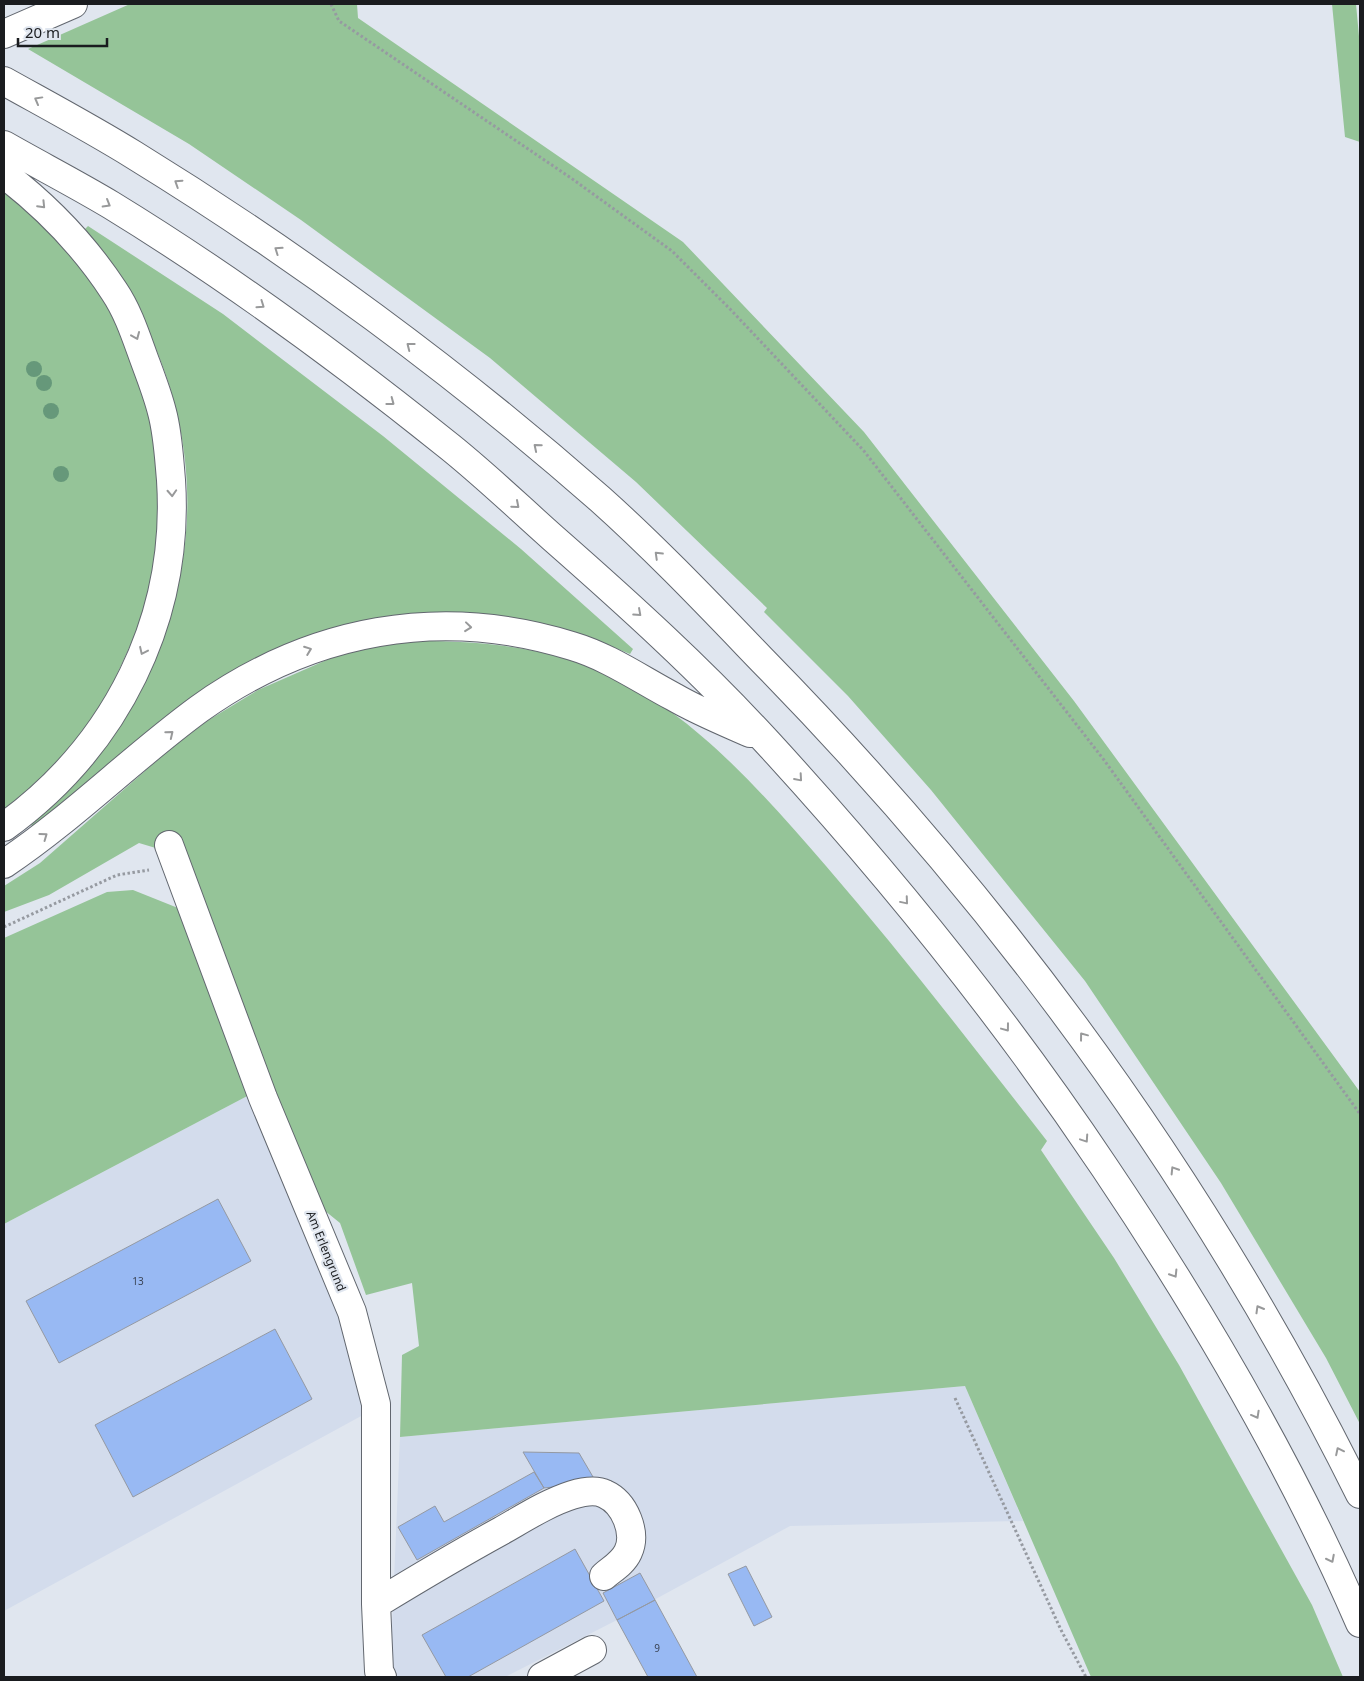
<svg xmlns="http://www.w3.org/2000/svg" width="1364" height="1681" font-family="'Noto Sans',sans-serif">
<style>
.built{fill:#d3dcec}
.green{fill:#95c498}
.building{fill:#98b9f3;stroke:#9499a2}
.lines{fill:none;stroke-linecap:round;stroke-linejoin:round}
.minor-casing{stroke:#62676f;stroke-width:30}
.major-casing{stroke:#62676f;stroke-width:30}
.highway-casing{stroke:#62676f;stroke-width:30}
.path{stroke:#969aa1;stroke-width:3;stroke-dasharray:2.5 2.5;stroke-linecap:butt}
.minor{stroke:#fff;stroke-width:28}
.major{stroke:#fff;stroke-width:28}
.highway{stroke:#fff;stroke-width:28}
.tree{fill:#66987a}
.oneway{stroke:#98999a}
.labels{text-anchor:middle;stroke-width:4.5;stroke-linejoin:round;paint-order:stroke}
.number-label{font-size:10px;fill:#3a4354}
.street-label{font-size:12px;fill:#1a1c1f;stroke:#e0e6ef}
</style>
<rect width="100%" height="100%" fill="#e0e6ef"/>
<path class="built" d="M253,1093l82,212 29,84 -1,26 -359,196v-387z
M965,1386l58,135 -233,5 -173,94 -112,57h-109l-5,-25 9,-215z"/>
<path class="green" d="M130,4h227l1,14 325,224 181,190 210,269 286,391v332l-34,-66 -105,-175 -136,-202 -154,-191 -83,-94 -84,-84 3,-4 -131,-126 -146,-124 -189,-138 -112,-76 -161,-95z
M1332,4h24l4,43v95l-15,-5z
M4,191l42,33 58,73 37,81 15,61 4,94 -13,75 -42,93 -42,57 -43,41 -16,13z
M88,226l135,88 160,122 138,113 112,100 -3,5c-50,-21 -111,-38 -165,-41 -86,-5 -175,22 -248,68 -28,17 -53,39 -78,60 -35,29 -70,59 -104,88l-4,-4c27,-27 56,-52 78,-83 86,-127 105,-273 38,-413 -17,-36 -39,-68 -62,-100z
M420,641c63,0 124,6 182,31 91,39 160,121 224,194 77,89 149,183 221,275l-6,9 73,108 65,107 133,240 31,72h-252l-126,-291 -565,51 2,-82 17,-9 -7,-63 -46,12 -26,-72 -21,-17 -160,-357 -20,-6 -90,52 -45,17v-26l36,-23 129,-113 38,-29 51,-31 80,-35 31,-9z
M133,890l50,20 70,183 -249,131v-286l103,-46z"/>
<path class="building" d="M218,1199l33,62 -192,102 -33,-62z
M275,1329l37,70 -179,98 -38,-72z
M523,1452l56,1 17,29 -52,6z
M534,1472l10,16 -127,72 -19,-33 37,-21 9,16z
M575,1549l29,52 -136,76h-22l-24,-42z
M746,1566l26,51 -18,9 -26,-52z
M640,1573l15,27 -38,20 -14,-27z
M655,1600l42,77h-49l-31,-57z"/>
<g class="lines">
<defs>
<path id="minor" d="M169,845l94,253 89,214 24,92v200l3,67 3,6
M376,1604c41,-25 83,-50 125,-73 23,-13 46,-28 71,-36 10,-3 23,-6 33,-1 20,9 32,39 23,58 -5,11 -16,17 -24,24
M542,1677l50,-27"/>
<path id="major" d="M4,34l69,-30"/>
<path id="highway" d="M4,81c43,24 88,48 130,74 161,99 324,219 466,344 57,51 110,107 163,162 242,247 443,523 597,833
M4,145c35,20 72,39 107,60 116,71 228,153 334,238 37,29 72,63 108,95 74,65 148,132 215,205 122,133 236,274 337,425 97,144 186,296 255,455
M4,174c43,33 80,71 110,117 15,22 23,49 32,73 6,16 12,32 16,48 6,22 7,46 9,68 9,139 -55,266 -167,347
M4,864c70,-47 128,-106 195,-155 112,-80 241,-104 373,-63 37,11 68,33 102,51 24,14 51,25 76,36"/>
</defs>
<use href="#minor" class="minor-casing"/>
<use href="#major" class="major-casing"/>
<use href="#highway" class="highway-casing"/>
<path class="path" d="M331,4l8,17 232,157 101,73 59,59 133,141 240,309 256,354
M4,927l113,-52 32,-5
M955,1398l106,232 25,47"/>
<use href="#minor" class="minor"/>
<use href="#major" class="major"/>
<use href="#highway" class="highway"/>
</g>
<g class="tree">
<circle cx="34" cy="369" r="8"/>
<circle cx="44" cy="383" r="8"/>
<circle cx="51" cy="411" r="8"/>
<circle cx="61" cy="474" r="8"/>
</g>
<defs><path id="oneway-chevron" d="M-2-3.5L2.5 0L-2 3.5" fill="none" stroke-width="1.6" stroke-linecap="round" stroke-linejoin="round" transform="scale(1.25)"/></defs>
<g class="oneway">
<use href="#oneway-chevron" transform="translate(38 100) rotate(-151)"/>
<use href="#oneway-chevron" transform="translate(178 183) rotate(-147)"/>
<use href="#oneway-chevron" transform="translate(107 204) rotate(30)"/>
<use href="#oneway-chevron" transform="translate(42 205) rotate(46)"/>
<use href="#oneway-chevron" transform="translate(278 250) rotate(-145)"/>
<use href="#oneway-chevron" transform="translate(261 305) rotate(35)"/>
<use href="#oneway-chevron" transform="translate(136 336) rotate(67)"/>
<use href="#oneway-chevron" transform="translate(410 346) rotate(-142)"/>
<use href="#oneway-chevron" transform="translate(391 402) rotate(37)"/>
<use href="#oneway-chevron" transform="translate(537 447) rotate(-140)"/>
<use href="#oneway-chevron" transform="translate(172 493) rotate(87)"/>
<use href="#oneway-chevron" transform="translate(516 505) rotate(41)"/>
<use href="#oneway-chevron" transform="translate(658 555) rotate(-136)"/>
<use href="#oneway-chevron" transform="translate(638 613) rotate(42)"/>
<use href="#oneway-chevron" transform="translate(468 627) rotate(6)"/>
<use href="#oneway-chevron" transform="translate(308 650) rotate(-21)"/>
<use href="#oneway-chevron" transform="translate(143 651) rotate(115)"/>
<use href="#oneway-chevron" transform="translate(170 734) rotate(-39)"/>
<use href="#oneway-chevron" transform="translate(799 778) rotate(49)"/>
<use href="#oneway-chevron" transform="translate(44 836) rotate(-36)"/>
<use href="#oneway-chevron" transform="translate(905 901) rotate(50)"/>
<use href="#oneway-chevron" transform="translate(1006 1028) rotate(53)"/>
<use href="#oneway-chevron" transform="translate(1083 1036) rotate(-127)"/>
<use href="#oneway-chevron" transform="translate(1085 1139) rotate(56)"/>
<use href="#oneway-chevron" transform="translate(1174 1170) rotate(-122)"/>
<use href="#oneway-chevron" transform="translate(1174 1274) rotate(58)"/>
<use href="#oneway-chevron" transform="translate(1259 1309) rotate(-120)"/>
<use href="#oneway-chevron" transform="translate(1256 1415) rotate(61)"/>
<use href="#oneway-chevron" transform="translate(1339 1451) rotate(-116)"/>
<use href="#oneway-chevron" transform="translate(1331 1559) rotate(63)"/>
</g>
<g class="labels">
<g class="number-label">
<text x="138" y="1285">13</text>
<text x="657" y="1652">9</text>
</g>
<g class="street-label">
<text transform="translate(326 1251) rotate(68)" y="4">Am Erlengrund</text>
</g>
</g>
<rect width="1364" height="1681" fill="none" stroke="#1a1c1f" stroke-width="10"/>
<path d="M18 38v8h89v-8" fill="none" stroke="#1a1c1f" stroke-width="2.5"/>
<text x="25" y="38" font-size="15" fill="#1a1c1f" stroke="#e0e6ef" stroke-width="4" paint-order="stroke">20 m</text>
</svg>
